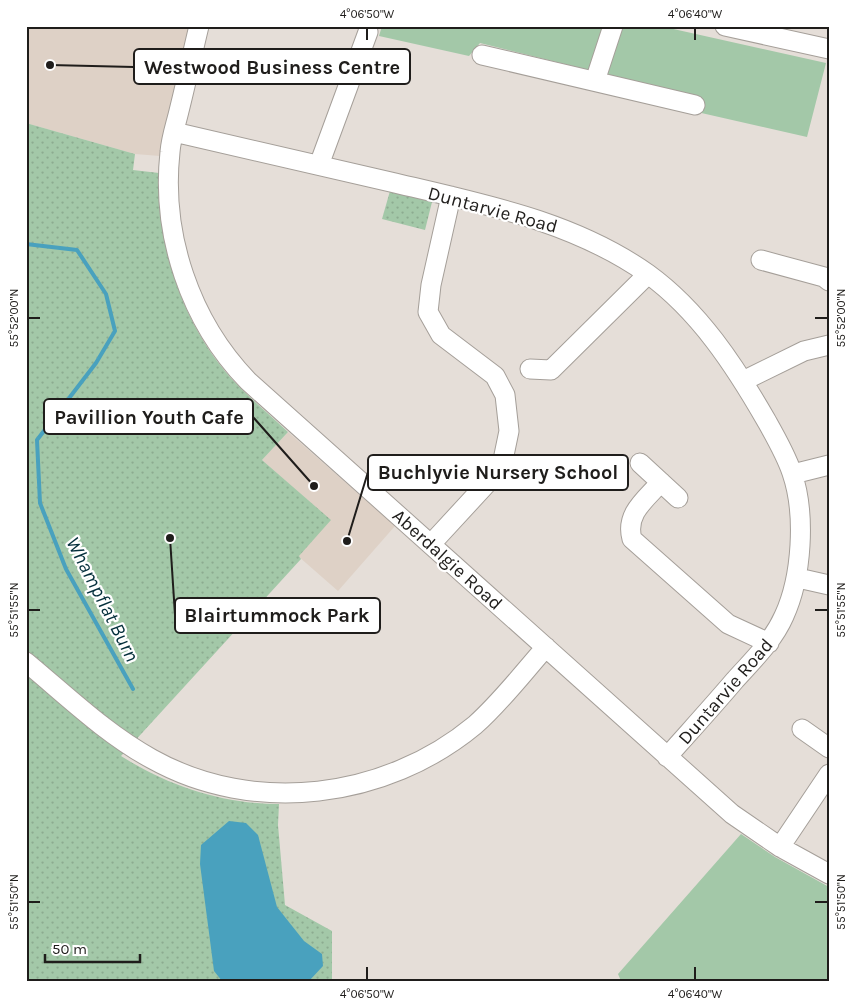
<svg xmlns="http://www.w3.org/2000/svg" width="855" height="1007" font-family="Karla,sans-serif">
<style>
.built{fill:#ded1c6}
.grass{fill:#a3c8a8}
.park{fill:url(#park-dots)}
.water{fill:#49a1be}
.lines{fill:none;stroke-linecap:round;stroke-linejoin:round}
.stream{stroke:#49a1be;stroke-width:4}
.minor-casing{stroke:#a59f99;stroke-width:21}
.minor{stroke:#fff;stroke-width:19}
.ticks{fill:none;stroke:#1f1d1b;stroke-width:2}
.labels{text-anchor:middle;stroke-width:4.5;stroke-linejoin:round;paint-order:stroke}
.street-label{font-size:19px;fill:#1f1d1b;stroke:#fff}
.water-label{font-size:20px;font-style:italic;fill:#042f3b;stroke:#fff}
.leader{fill:none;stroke:#1f1d1b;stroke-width:2}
.callout-dot{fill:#1f1d1b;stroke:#fff;stroke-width:2}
.callout{fill:#fff;stroke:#1f1d1b;stroke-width:2}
.callout-label{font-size:20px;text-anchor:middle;font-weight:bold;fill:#1f1d1b}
.neatline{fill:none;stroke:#1f1d1b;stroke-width:2}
.ticks-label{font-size:12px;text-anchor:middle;fill:#1f1d1b}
</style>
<defs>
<pattern id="park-dots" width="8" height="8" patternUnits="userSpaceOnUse" patternTransform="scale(1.25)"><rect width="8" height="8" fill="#a3c8a8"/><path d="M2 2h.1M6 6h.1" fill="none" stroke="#8cab90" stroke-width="1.8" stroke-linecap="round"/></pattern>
</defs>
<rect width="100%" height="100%" fill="#e5ded8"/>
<path class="built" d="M26,26h163l-29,130 -25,-2 -109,-31z
M288,432l107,94 -57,65 -40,-35 32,-36 -68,-60z"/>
<path class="grass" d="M382,26h278l166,37 -19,74 -110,-25 4,-14 -221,-55 -11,13 -90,-20z
M741,834l34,23 54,30v94h-208l-3,-7z"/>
<path class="park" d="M26,123l109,31 -2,16 26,3c0,75 21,146 71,204 18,20 39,37 58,55l-26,28 69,60 -32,36 2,3 -180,197c47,30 102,48 158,48l-1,21 7,80 47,26v50h-306z
M390,191l42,11 -7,28 -43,-11z"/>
<path class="water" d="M229,821l17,2 12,12 19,72 27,34 18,13 1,12 -14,15h-87l-8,-10 -14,-107 1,-19z"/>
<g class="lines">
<path class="stream" d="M26,244l51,6 29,44 9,37 -19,32 -59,77 3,63 26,66 67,120"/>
<defs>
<path id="minor" d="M199,26c-7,29 -13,57 -20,85 -3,13 -8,27 -9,41 -9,83 20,169 78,229l484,433 48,33 49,27
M725,26l104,23
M482,55l213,50
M595,81l18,-55
M174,132c74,17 148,34 221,51 88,21 178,38 253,91 51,37 87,92 118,146 9,16 20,35 26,53 14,41 10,104 -8,143 -11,25 -31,44 -49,64 -22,26 -45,51 -68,77
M319,165l49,-133
M761,260l63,17 5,4
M530,369l21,1 97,-96
M743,381l61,-30 25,-6
M640,463l38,35
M793,474l36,-9
M661,482c-16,18 -36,32 -29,57l96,85 41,19
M431,544l59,-64 13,-20 6,-29 -4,-36 -10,-19 -54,-41 -13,-23 3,-27 20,-89
M798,578l31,7
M26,662c41,34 80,72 126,97 102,57 234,40 323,-34 26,-23 48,-52 71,-78
M802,729l27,19
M780,847l49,-73"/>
</defs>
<use href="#minor" class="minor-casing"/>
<use href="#minor" class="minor"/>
</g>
<path class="ticks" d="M367,28v12M695,28v12M28,318h12M815,318h13M28,610h12M815,610h13M28,902h12M815,902h13M367,967v13M695,967v13"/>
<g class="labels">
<g class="street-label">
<text transform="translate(493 209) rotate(15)" y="7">Duntarvie Road</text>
<text transform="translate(448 559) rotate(42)" y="7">Aberdalgie Road</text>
<text transform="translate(725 691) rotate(-49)" y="7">Duntarvie Road</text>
</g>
<g class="water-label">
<text transform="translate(103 599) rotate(63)" y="7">Whampflat Burn</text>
</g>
</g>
<path class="leader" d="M50 65L134 67M314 486L253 417M347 541L368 472M170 538L175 615"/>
<g class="callout-dot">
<circle cx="50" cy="65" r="5"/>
<circle cx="314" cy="486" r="5"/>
<circle cx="347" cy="541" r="5"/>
<circle cx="170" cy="538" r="5"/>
</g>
<g class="callout">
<rect x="134" y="49" width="276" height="35" rx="5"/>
<rect x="44" y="399" width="209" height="35" rx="5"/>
<rect x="368" y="455" width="260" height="35" rx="5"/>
<rect x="175" y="598" width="205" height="35" rx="5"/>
</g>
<g class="callout-label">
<text x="272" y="74">Westwood Business Centre</text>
<text x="149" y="424">Pavillion Youth Cafe</text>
<text x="498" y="479">Buchlyvie Nursery School</text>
<text x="277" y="622">Blairtummock Park</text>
</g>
<rect width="855" height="1007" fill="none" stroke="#ffffff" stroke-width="55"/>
<path d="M45 954v8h95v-8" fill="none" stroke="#1f1d1b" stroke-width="2.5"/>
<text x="52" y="954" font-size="15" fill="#1f1d1b" stroke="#ffffff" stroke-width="4" paint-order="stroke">50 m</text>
<rect x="28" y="28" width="800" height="952" class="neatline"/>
<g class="ticks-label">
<text x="367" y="18">4°06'50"W</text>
<text x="695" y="18">4°06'40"W</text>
<text transform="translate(14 318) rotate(-90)" y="4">55°52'00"N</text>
<text transform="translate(841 318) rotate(-90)" y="4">55°52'00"N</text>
<text transform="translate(14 610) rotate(-90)" y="4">55°51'55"N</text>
<text transform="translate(841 610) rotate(-90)" y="4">55°51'55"N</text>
<text transform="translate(14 902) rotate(-90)" y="4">55°51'50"N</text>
<text transform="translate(841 902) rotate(-90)" y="4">55°51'50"N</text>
<text x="367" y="998">4°06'50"W</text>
<text x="695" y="998">4°06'40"W</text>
</g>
</svg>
